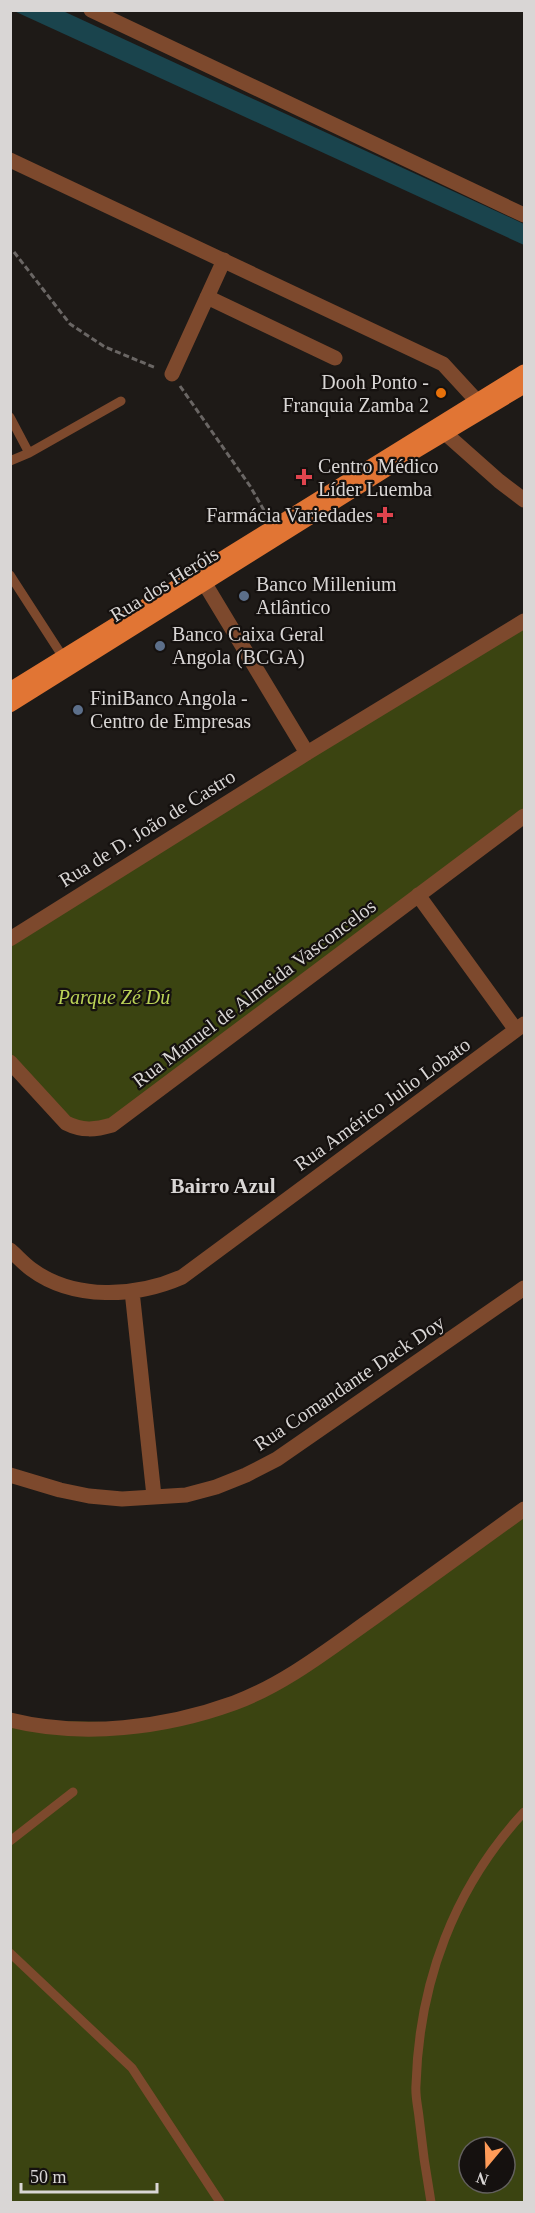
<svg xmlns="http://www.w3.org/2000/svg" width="535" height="2213" font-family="Georgia,serif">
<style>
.green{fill:#3b4411;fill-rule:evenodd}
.water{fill:#1a444d}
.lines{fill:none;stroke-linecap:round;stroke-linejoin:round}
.path{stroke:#6a6664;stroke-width:3;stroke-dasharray:6 3;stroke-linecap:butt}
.service{stroke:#7d492d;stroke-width:9}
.minor{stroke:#7d492d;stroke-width:15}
.tertiary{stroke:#7d492d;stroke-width:15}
.primary{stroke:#e17534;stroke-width:15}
.food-dot{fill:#e8710a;stroke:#15110f;stroke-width:2}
.health-dot{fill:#e0444e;stroke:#15110f;stroke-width:2}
.service-dot{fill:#5c6f8a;stroke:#15110f;stroke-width:2}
.labels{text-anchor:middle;stroke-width:4.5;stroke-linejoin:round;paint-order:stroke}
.poi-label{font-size:20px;fill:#d9d6d5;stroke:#15110f;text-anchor:start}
.street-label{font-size:20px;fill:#d9d6d5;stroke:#15110f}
.park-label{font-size:20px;font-style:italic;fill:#bad257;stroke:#15110f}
.neighbourhood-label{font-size:21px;font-weight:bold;fill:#d9d6d5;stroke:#15110f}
</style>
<rect width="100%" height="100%" fill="#1e1a17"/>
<path class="green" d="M524,621v195l-394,298 -54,14 -65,-66v-121z
M524,1509v693h-513v-482l145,3 110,-35zM469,2147h36v36h-36z"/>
<path class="water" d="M14,11h49l461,213v21z"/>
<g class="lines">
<path class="path" d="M14,252l56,72 35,23 51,21
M180,386l70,100 15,26"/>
<path class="service" d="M10,417l19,36
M10,461l19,-8 92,-52
M10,575l53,82
M10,1841l63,-49
M10,1953l122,115 88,134
M431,2202c-5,-28 -9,-56 -12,-85 -1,-10 -4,-21 -3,-32 3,-103 38,-197 108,-273"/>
<path class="minor" d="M91,10l433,205
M10,160l433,204 34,37
M207,297l128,61
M172,374l52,-114
M446,434l53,47 25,19
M205,584l102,169
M418,895l98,135
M10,939l297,-186 217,-132
M10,1062l56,61c16,8 29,7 46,2l412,-309
M10,1250c7,6 13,13 21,19 43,32 105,28 151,8l342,-253
M132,1291l22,205
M10,1475l50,15 29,6 33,3 64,-4 30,-8 30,-12 31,-16 247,-171"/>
<path class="tertiary" d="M10,1720c73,18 155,8 224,-17 51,-19 95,-54 139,-85 51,-37 101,-73 151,-109"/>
<path class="primary" d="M10,690l514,-318
M10,705l404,-253 110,-66"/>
</g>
<circle class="food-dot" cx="441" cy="393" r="6"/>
<g class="health-dot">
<path d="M301 468h6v6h6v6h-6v6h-6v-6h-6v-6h6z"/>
<path d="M382 506h6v6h6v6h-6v6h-6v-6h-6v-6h6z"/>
</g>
<g class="service-dot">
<circle cx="244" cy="596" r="6"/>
<circle cx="160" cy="646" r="6"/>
<circle cx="78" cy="710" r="6"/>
</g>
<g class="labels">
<g class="poi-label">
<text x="429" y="389" text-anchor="end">Dooh Ponto -<tspan x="429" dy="23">Franquia Zamba 2</tspan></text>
<text x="318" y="473">Centro Médico<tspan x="318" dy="23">Líder Luemba</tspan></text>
<text x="373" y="522" text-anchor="end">Farmácia Variedades</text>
<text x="256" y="591">Banco Millenium<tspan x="256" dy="23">Atlântico</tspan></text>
<text x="172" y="641">Banco Caixa Geral<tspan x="172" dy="23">Angola (BCGA)</tspan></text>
<text x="90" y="705">FiniBanco Angola -<tspan x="90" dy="23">Centro de Empresas</tspan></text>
</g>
<g class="street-label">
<text transform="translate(164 584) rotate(-32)" y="7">Rua dos Heróis</text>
<text transform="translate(147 828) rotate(-32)" y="7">Rua de D. João de Castro</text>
<text transform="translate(254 993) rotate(-37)" y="7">Rua Manuel de Almeida Vasconcelos</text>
<text transform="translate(382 1104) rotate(-36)" y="7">Rua Américo Julio Lobato</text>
<text transform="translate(349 1383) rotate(-34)" y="7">Rua Comandante Dack Doy</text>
</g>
<g class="park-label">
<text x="114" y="1004">Parque Zé Dú</text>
</g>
<g class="neighbourhood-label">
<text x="223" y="1193">Bairro Azul</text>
</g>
</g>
<rect width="535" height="2213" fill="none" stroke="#d9d6d5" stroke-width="24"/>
<g transform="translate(487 2165) rotate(199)"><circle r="28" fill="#15110f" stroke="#63605e" stroke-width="1.5"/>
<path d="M0-4.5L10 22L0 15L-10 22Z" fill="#fe9b58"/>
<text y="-9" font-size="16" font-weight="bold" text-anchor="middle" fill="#d9d6d5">N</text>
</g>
<path d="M21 2183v9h136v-9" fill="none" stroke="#d9d6d5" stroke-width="3"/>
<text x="30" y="2183" font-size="18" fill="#d9d6d5" stroke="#15110f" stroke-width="4.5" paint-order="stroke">50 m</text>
</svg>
